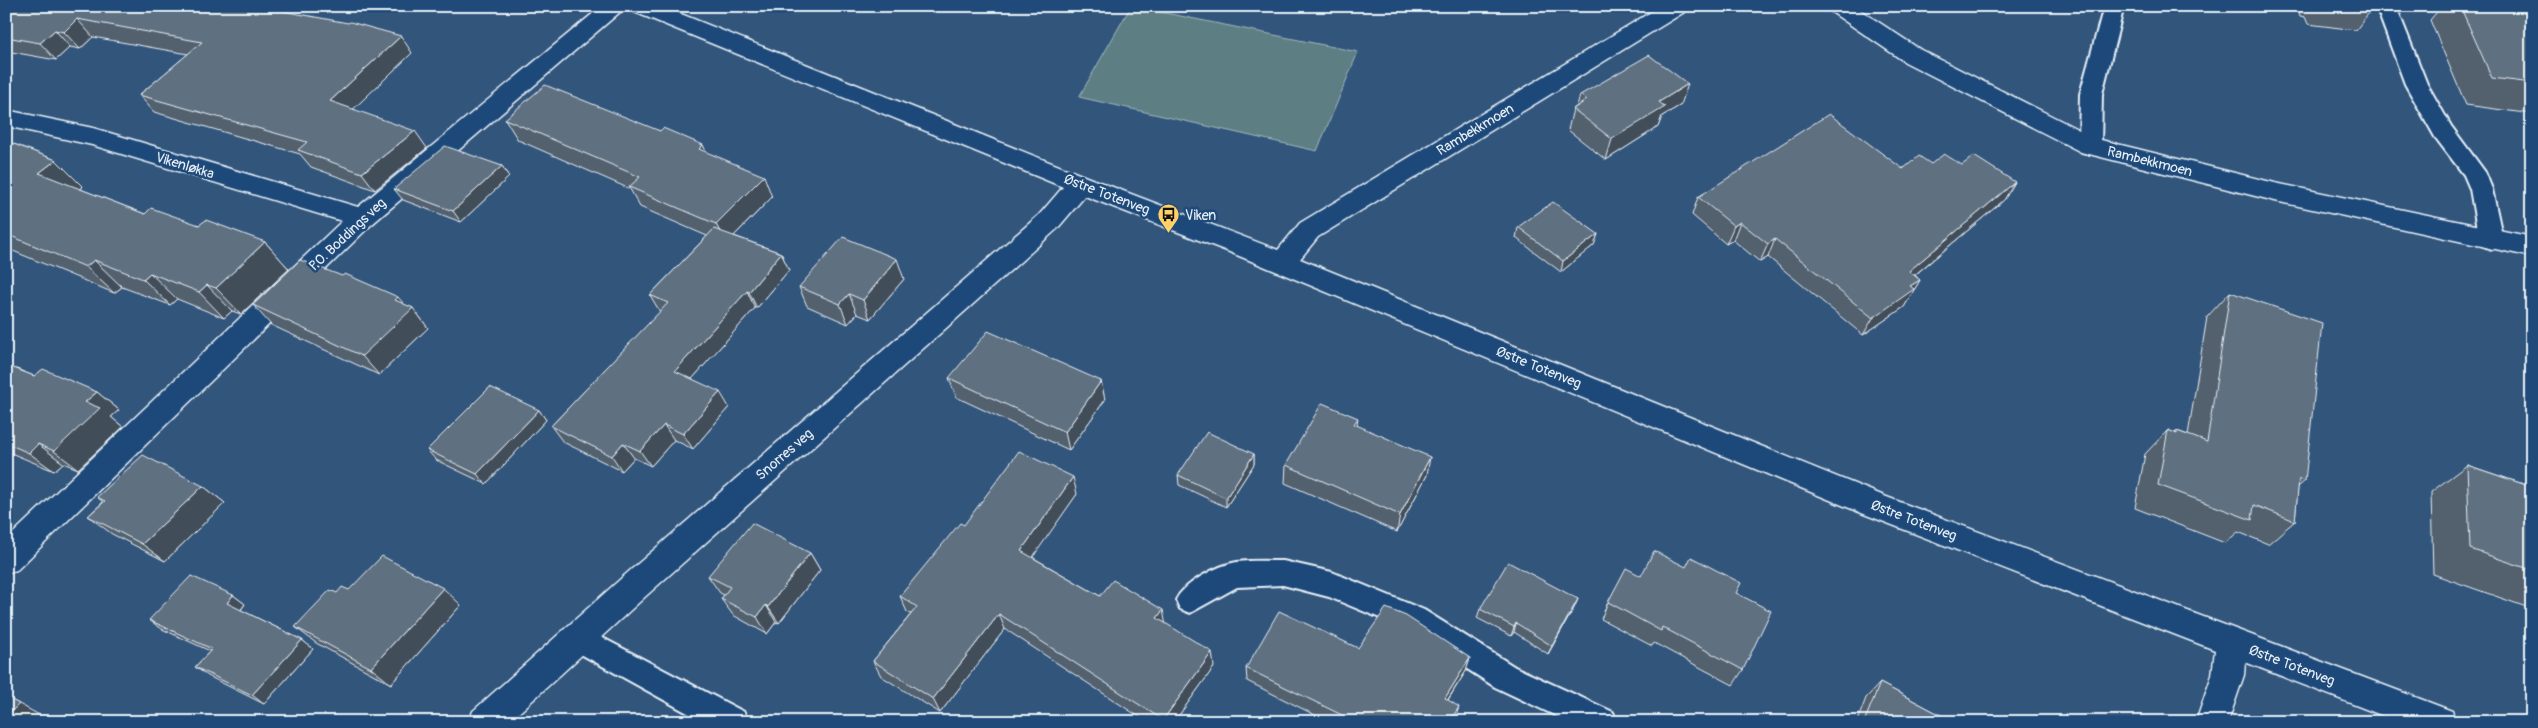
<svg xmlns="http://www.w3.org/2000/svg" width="2538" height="728" font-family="Pangolin,sans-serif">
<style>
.green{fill:#5d7f84;stroke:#a2b8be}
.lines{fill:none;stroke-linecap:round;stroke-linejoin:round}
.service-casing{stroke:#e8f1f8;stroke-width:4}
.minor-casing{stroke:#e8f1f8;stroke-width:3}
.service{fill:#1f4a7a;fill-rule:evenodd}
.minor{fill:#1f4a7a;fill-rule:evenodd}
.wall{fill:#52606e;stroke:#e8f1f8}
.shaded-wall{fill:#424e5a;stroke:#e8f1f8}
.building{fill:#5f7080;stroke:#e8f1f8}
.labels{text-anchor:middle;stroke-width:5;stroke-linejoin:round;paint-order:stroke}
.street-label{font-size:14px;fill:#e8f1f8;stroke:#1f4a7a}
.poi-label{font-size:14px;fill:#e8f1f8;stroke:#1f4a7a;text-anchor:start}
</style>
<rect width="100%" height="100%" fill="#32557c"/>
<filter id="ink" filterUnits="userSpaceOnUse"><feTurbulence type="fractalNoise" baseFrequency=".02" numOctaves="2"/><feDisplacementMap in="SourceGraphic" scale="10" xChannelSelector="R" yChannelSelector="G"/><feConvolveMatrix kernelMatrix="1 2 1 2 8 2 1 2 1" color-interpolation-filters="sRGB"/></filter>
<g filter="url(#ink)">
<path class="green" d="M1131,6l227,46 -41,99 -238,-54z"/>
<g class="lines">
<defs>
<path id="service" d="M2104,6h20l-22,88 -1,52 -3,6 -8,2 -8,-2 -3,-6 1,-52z
M2376,6h20l31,78 24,42 34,46 7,17 11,51 -4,6 -8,3 -8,-3 -4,-6 -9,-51 -6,-14 -29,-38 -30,-53z
M1283,561l49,11 92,38 91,57 98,45 4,10h-48l-74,-35 -91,-59 -75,-31 -46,-12 -46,2 -47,26 -10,-4 -4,-9c8,-17 42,-35 61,-38 15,-2 31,-1 46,-1z
M578,625l166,87 4,10h-44l-136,-75 -4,-9 4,-9z"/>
<path id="minor" d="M602,6h25l-256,219 -354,345 -11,3v-33l336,-319 -250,-76 -86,-19v-16l87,18 265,79z
M629,6h32l428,172 189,72 22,-27 361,-217h28l-3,5 -368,226 -18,22 584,237 568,215 4,11h-57l-154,-60 -1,13 -16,47h-32l16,-47 3,-25 -351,-136 -637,-263 -142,-55 -28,33 -410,366 -138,127h-40l4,-11 152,-136 414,-360 24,-28 -431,-176z
M1827,6h27l67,44 176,89 178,44 257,54v20l-257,-56 -194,-49 -176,-90 -75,-51z"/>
</defs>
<use href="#service" class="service-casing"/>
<use href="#minor" class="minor-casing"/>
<use href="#service" class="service"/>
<use href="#minor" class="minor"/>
</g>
<path class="wall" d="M6,6l406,47 -59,56 74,39 -52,42 -64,-23 -11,-13 -146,-42 -15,-17 49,-41 -95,-17 -13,12 -10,-2 -14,13 -50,-9z
M2297,6h77l-18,24 -48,-6 -3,-7 -5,-1z
M2442,6h90v108l-66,-9 -36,-85z
M1580,95l101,10 -19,11 -4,11 -52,33 -38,-30 5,-21 4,-3z
M505,119l155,12 43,14 3,7 66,45 -38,39 47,17 8,17 -32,38h-2l-63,71 37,28 -36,42 -19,-9 -23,26 -17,-8 -12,13 -59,-29 -12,-16 109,-114 -10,-17 57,-59 -67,-29 -10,-18 -112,-49z
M6,141l50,19 27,27 -3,2 65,25 54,11 66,17 24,27 -48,45 -9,-3 -8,7 -47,-19 -7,6 -48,-18 -8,6 -108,-45z
M1931,164l84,18 -11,18 -89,75 5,5 -16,27 -41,28 -95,-78 -8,5 -27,-22 -7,4 -34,-29 6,-18z
M502,166l7,11 -48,45 -58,-22 -9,-11z
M1518,227l80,7 -4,11 -33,27 -45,-34z
M904,279l-34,40 -13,-5 -9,10 -41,-18 -8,-19z
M2230,292l75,189 -7,6 -3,34 -27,23 -30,-12 -13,11 -90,-35 10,-54 23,-24 7,3 2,-2 11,4 19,-118z
M253,305h152l8,3 15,20 -49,47 -108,-50z
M6,365l28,11 63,16 22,18 -8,7 12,10 -45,42 -15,-6 -9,8 -48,-20z
M949,378l152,3 4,19 -36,50 -113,-53z
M539,410l7,10 -60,64 -50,-24 -9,-10z
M1358,418l-1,8 70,49 -30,57 -112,-49 1,-18z
M1254,454v10l-28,43 -47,-22 -1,-10z
M2467,465l65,22v122l-99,-35 -2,-82z
M203,486l22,17 -60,58 -53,-27 -24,-18 15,-14 -6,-5z
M1077,494l-45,63 68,39 65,28 49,43 -40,55h-27l-142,-93 -65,84 -59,-37 -8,-15 38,-47 -4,-2 -7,-16 64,-71z
M810,553l10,17 -41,53 -3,-1 -9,12 -34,-19 -12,-16 3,-4 -4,-2 -12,-17z
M1641,576l95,17 7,77 -10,15 -79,-42 -2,3 -51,-27 7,-17z
M349,590l112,15 -70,79 -75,-41 -21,-16 42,-34z
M233,595l12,9 -4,6 61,30 11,9 -49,55 -56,-28 -13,-9 15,-16 -48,-22 -13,-9z
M1578,599l-4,9 -26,46 -34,-22 -3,4 -34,-18 3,-9z
M1358,648l112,10 -4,13 -18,29 7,19 -2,3h-124l-82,-41 -1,-13z
M1880,683l74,39h-97l9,-24z"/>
<path class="shaded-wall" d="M77,19l16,18 -13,12 -16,-17z
M55,30l15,17 -14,13 -16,-17z
M401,36l11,17 -69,66 -13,-18z
M1688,84l-7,21 -19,11 -4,11 -52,33 6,-21 47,-37z
M415,131l12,17 -52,42 -13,-17z
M703,145l9,20 -13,-16z
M56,160l27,27 -17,13 -27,-27z
M502,166l7,11 -48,45 -8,-11z
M764,176l8,21 -46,47 -10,-20z
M2015,182l-11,18 -105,88 10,-17z
M1740,222l-7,18 -7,4 8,-18z
M1598,234l-4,11 -33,27 2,-11z
M1775,239l-7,18 -8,5 8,-18z
M265,242l24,27 -48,45 -25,-26z
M781,253l8,17 -32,38 -8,-16z
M897,259l7,20 -34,40 -7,-19z
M94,260l28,27 -8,6 -28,-26z
M150,273l27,26 -7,6 -27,-26z
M1920,280l-16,27 -41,28 10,-17 37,-32z
M207,285l25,26 -8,7 -25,-26z
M747,291l8,17 -70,79 -10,-16z
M849,294l8,20 -9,10 -8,-20z
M398,297l12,14 3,-3 15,20 -49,47 -17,-19 33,-56z
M1101,381l4,19 -36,50 -4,-18z
M97,392l22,18 -8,7 12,10 -45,42 -24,-18 31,-49z
M720,392l9,15 -36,42 -10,-15z
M539,410l7,10 -60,64 -9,-10z
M664,425l10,15 -23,26 -11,-15z
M623,443l11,15 -12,13 -10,-15z
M38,444l25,19 -9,8 -25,-18z
M1254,454v10l-28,43v-9z
M1430,457l-3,18 -30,57 3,-17z
M1073,477l4,17 -51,73 -5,-16z
M203,486l22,17 -60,58 -23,-17z
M810,553l10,17 -41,53 -11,-16z
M443,588l18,17 -70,79 -20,-16z
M233,595l12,9 -6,8 -12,-9z
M1578,599l-4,9 -26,46 4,-8z
M766,605l10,17 -9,12 -10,-17z
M1163,610l3,16 -9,-8z
M999,614l6,15 -65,84 -7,-14z
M1516,623l-2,9 -3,4 3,-9z
M302,640l11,9 -49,55 -12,-9z
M1212,652l2,15 -40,55h-11v-2z
M1470,658l-4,13 -25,39 4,-12z
M6,697l39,21 -3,4h-36z
M1459,707l-4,12 -2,3h-4z"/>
<path class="building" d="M6,6h249l93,17 2,-1 51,14 -71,65 85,30 -53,42 -64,-23 9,-8 -168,-47 63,-53 -125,-23 -13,13 -9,-2 -15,13 -34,-6z
M2353,6h19l1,3z
M2460,6h72v77l-40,-5z
M1649,55l39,29 -29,18 6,5 -53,32 -39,-30 14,-9 -7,-5z
M545,85l115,46 3,-3 40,17 -4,4 65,27 -48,48 -87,-37 11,-10 -135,-58z
M1829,114l74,55 16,-13 12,8 13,-10 18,11 12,-9 41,26 -106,89 11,9 -10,6 4,3 -41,29 -98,-79 -7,5 -28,-22 -6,4 -36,-29z
M6,141l50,19 -17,13 106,41 6,-6 48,17 7,-5 59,22 -49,46 -9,-3 -8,7 -49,-19 -7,6 -49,-19 -8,7 -80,-33z
M445,146l57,20 -49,45 -59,-22z
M1553,202l45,32 -35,27 -45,-34z
M714,229l67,24 -32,39 -2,-1 -72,80 45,21 -37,42 -19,-9 -24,26 -17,-8 -11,13 -61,-30 117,-123 -18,-8z
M843,237l54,22 -34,41 -14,-6 -9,10 -41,-17z
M300,260l42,16 3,-2 53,23 -3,3 18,8 -51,48 -109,-51z
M2230,292l92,31 -17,158 -6,-2 -4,42 -41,-16 -2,15 -94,-35 10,-55 9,4v-3l30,11z
M988,331l113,50 -36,51 -116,-54z
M6,365l28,11 9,-7 54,23 -12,10 15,6 -46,43 -16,-7 -9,9 -23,-10z
M490,387l49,23 -62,64 -50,-24z
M1322,403l36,15 -4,6 76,33 -30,58 -114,-50z
M1207,432l47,22 -28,44 -48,-23z
M1019,451l54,26 -52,74 79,45 13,-16 50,30 -6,8 55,34 -49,68 -164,-106 -66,85 -60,-38 44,-54 -17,-11 60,-73 4,2z
M143,455l60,31 -61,58 -54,-28 17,-15 -8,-4z
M2467,465l65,22v83l-62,-21z
M752,523l58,30 -42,54 -2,-2 -9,12 -36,-18 9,-12 -22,-11z
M1654,551l32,16 5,-10 50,26 -5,10 35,18 -28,59 -81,-43 -1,4 -53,-29 18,-34 15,8z
M382,556l61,32 -72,80 -76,-41 35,-37 7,3 5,-6 7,3z
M1508,562l70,37 -26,47 -36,-23 -2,4 -34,-18z
M191,576l42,19 -6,8 75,37 -50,55 -57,-28 17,-18 -63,-29z
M1386,608l20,8 64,42 -25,40 14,9 -10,15h-99l2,-2 -106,-52 33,-57 79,37z
M1880,683l74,39h-90z
M6,697l13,7 -13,13z"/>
</g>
<defs>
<symbol id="bus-pin" viewBox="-11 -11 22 30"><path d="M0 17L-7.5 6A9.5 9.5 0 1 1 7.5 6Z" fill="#ffd166" stroke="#1f4a7a"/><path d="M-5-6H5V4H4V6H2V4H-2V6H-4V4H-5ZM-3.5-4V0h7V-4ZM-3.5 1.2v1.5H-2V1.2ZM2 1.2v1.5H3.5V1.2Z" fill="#111"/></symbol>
</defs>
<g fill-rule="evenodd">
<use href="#bus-pin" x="1156" y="202" width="25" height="34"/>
</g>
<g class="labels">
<g class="street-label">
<text transform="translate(1475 129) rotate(-31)" y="5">Rambekkmoen</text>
<text transform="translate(2150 161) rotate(14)" y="5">Rambekkmoen</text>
<text transform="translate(185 165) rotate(17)" y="5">Vikenløkka</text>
<text transform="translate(1107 194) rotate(21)" y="5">Østre Totenveg</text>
<text transform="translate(347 234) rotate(-43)" y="5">P.O. Boddings veg</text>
<text transform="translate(1539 367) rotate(22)" y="5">Østre Totenveg</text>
<text transform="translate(784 454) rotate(-41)" y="5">Snorres veg</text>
<text transform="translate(1914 520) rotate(21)" y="5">Østre Totenveg</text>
<text transform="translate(2292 665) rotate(21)" y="5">Østre Totenveg</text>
</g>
<g class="poi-label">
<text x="1185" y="220">Viken</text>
</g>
</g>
<rect width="2538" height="728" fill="none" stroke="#1f4a7a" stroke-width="25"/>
<rect x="12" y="12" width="2513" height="703" fill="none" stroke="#e8f1f8" stroke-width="2" filter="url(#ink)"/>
</svg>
